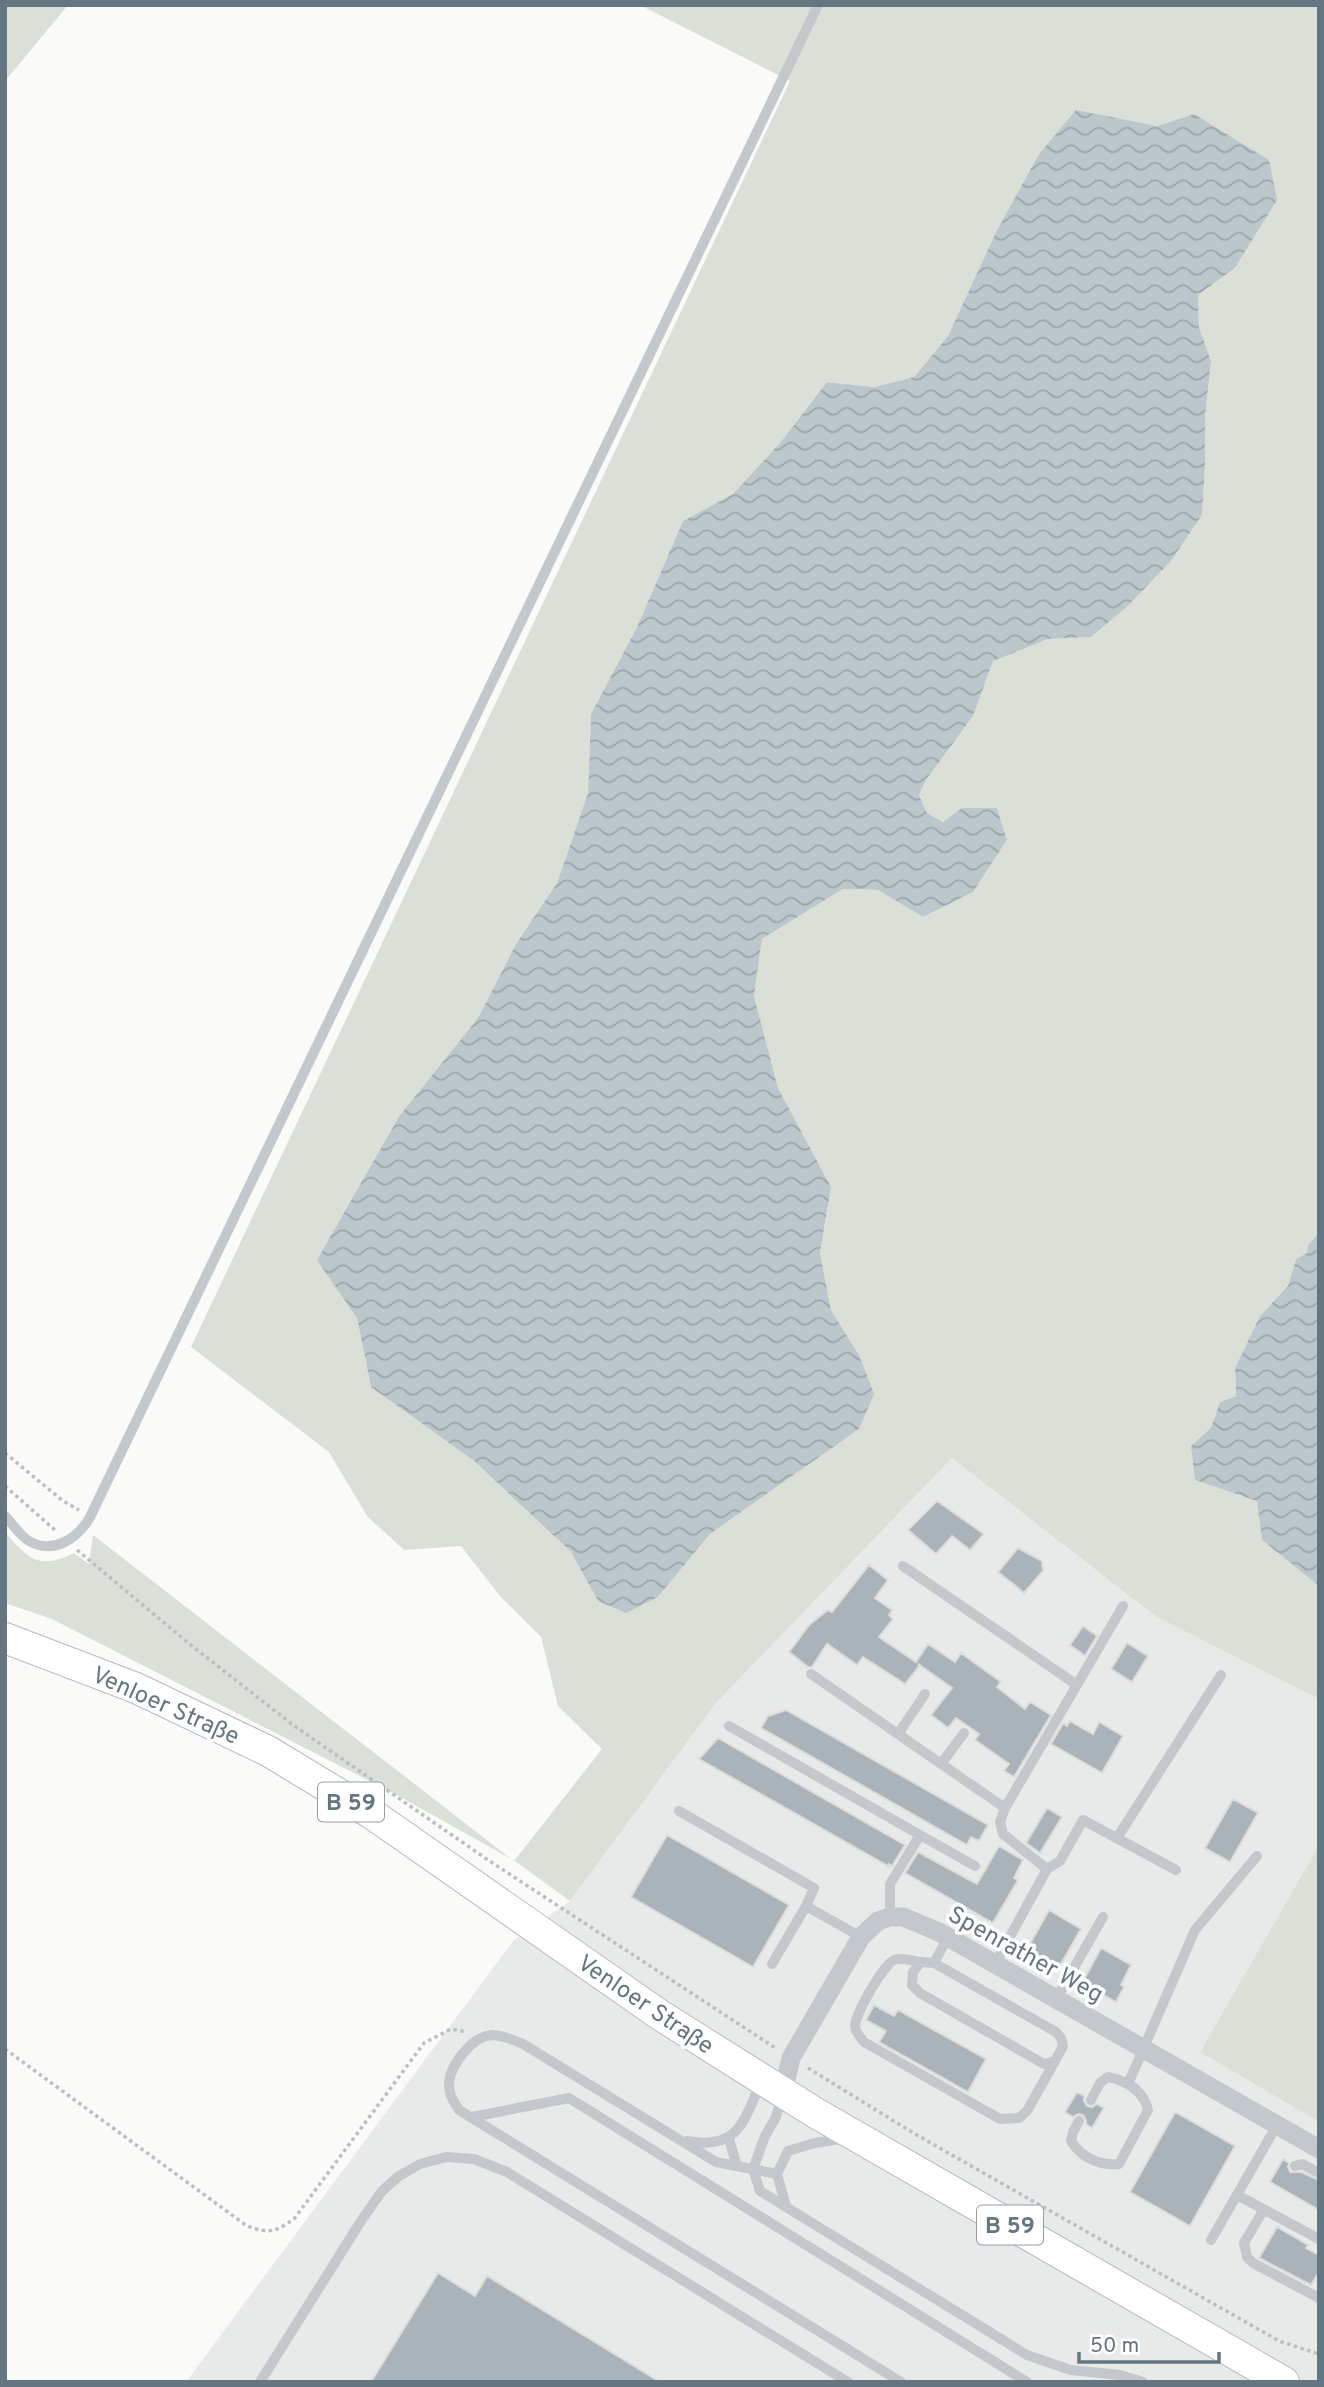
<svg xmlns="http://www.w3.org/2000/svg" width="1324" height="2387" font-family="Overpass,sans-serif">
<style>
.built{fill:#e8e9e9}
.grass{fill:#dadfd7;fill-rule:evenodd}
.water{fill:url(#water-waves)}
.building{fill:#aab3b9;stroke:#dcdcda;stroke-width:2}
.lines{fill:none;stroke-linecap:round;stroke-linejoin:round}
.primary-casing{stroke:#b5babe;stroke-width:32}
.path{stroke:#bbbfc2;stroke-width:3.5;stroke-dasharray:3.5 3.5;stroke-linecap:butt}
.service{stroke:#c3c8cc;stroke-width:10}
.minor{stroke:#c3c8cc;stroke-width:19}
.primary{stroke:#fff;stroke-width:30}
.labels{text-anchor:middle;stroke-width:7;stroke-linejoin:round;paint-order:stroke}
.shield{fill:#fff;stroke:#939fa8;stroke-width:2}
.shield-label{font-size:23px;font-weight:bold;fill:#657683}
.street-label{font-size:24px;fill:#657683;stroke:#fff}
</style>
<defs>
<pattern id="water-waves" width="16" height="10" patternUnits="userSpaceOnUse" patternTransform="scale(1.75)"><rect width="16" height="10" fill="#bbc7cb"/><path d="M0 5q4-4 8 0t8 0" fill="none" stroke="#9ca6aa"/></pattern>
</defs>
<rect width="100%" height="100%" fill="#fafaf8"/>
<path class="built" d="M952,1458l203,158 164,83v146l-119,207 119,70v260h-1133l327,-441 57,-40 146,-198z"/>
<path class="grass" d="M5,5h63l-63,76z
M640,5h679v1228l-11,12 -1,8 -11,6 -8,27 -28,30 -25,52 1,28 -16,6 -25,78 62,21 5,39 57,46v113l-164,-83 -203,-158 -236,245 -146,198 -55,-40 -120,-67 -343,-175 -47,-16v-71c24,28 34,38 69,21l15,11 4,-29 421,326 88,-112 -44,-43 -17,-69 -41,-41 -39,-50 -57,4 -37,-34 -38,-64 -138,-105 599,-1266zM1076,111l81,15 37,-12 41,155 -37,26 1,32 12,34 -6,56v50l-3,48 -31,46 -42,44 -38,32 -43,2 -55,21 -20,56 -47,64 -7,15 8,18 16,9 19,-14h35l10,32 -34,52 -50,25 -45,-27 -35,-1 -81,50 -8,57 24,92 53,99 -11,66 11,57 28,45v74l-149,105 -52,63 -60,4 -27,-49 -97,-91 -103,-74 -14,-69 43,-203 78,-97 38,-74 41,-61 31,-90 3,-79 46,-87 46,-106 50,-27 47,-51 47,-61 47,5 40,-10 34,-41 49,-106 42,-76z
M1319,1845v277l-119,-70z"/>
<path class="water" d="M1076,110l81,16 37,-12 75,46 8,40 -43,69 -36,26 1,32 12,34 -6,56v50l-3,48 -31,46 -42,44 -38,32 -43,2 -55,22 -20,55 -47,64 -7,15 8,18 16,9 19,-14h35l10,32 -34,52 -50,25 -45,-27 -35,-1 -81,50 -8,57 24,92 53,99 -11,66 11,57 28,45 15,39 -15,35 -149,105 -52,63 -32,16 -28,-12 -27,-49 -97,-91 -103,-74 -14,-69 -40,-58 83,-145 78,-97 38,-74 41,-61 31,-90 3,-79 46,-87 46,-106 50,-27 47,-51 47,-61 47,5 40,-10 34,-41 49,-106 42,-76z
M1319,1233v353l-57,-46 -5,-39 -62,-21 -4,-34 20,-18 9,-26 16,-6 -1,-28 25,-52 28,-30 8,-27 11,-6 1,-8z"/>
<path class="building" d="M937,1501l47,33 -14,16 -18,-14 -16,18 -28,-24z
M1018,1548l24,13 1,10 -19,22 -26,-21z
M869,1565l19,15 -13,18 17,12 -3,5 4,4 -14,18 37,25 12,-18 27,18 6,-9 40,29 -4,5 28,22 5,-7 21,13 -37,62 -10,-6 5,-7 -34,-24 4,-6 -23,-16 -8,10 -17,-13 21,-27 -34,-24 2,1 -15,19 -42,-27 -6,8 -30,-21 -15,23h-4l-19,-15 21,-28 18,-14 4,2z
M1083,1626l14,10 -12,20 -15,-11z
M1127,1643l21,13 -16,26 -21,-13z
M786,1710l202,115 -9,16 -8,-4 -4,8 -206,-117 7,-12z
M1070,1721l23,13 6,-12 24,14 -21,37 -51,-29 12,-21 4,3z
M718,1738l187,107 -13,21 -3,-2 -1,2 -189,-107z
M1233,1799l25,14 -28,49 -25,-14z
M1047,1808l15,9 -22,36 -14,-10z
M667,1835l122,70 -36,62 -122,-70z
M999,1846l24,14 -9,18 4,2 -25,43 -88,-50 13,-21 59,32z
M1049,1910l32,19 -23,40 -32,-18z
M1101,1948l30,17 -10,20 3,2 -8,15 -34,-19z
M874,2005l20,11 4,-6 88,49 -18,33 -89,-50 7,-11 -20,-11z
M1077,2092l7,4v5l3,5 5,1 5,-3 7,4 -12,20 -6,-4v-4l-3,-5 -5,-1 -5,3 -8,-5z
M1175,2112l60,34 -45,80 -60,-34z
M1283,2159l6,4 -1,4 2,5h11l18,8v30l-49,-28z
M1277,2227l31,18 -2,3 13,7v17l-8,13 -52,-27z
M438,2273l37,23 12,-20 173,106h-289z"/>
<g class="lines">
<defs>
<path id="primary" d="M5,1638l131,50 132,63 104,63 288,201 154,97 470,270"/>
</defs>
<use href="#primary" class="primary-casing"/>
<path class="path" d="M5,6l1,-1
M5,1453l58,48 16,9
M5,1486l51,45
M77,1550l115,96 101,79 195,135 289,189
M5,2049l242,177c23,8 28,6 47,-7l130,-176 27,-14 16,3
M808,2068l107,66 364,207 40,13"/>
<path class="service" d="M5,1516c7,7 15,20 24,25 25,14 49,-3 61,-24l728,-1512
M903,1566l174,119
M811,1674l194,134
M729,1726l191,109 -30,49v33
M898,1734l27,-40
M941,1764l23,-31
M679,1811l135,77 -8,18 55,31
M920,1835l55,31
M1117,1838l104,-163
M1047,1869l13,-8 23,-41 93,50
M921,1962l13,1 122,69 5,6 2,8 -8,15 -11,3 -124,-71 -8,-8 1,-13z
M921,1962c-9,-1 -19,-5 -27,-2 -11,5 -40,56 -39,67 1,6 5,10 9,15l136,77 19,-1 8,-7 28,-50
M934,1963l14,-26
M772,1964l34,-58
M995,1964l52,-95 -44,-35 -3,-12 5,-14 118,-202
M1056,1999l47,-82
M1128,2084l67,-154 62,-74
M782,2096l-6,21 -11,19 -12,33 7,22 267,164 44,15 49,5 23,7
M472,2117l97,-19 458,284
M1079,2121l-6,11 -2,9c10,16 28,25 48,23l29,-54c-5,-20 -20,-29 -40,-33l-8,6 -9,17
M729,2139l8,27
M687,2141c50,9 56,-17 73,-57
M1295,2166l7,-2 17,9
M777,2174l-61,-12 -193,-118c-9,-4 -20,-9 -31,-9 -20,1 -43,31 -43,50 0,10 5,18 10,25l442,272
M1237,2195l82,44
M786,2206l-9,-32 11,-23 27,-8 31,-5
M1264,2209l-20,34 3,14 6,6 66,35
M1211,2240l66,-115
M260,2382l101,-161 21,-30 17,-15 21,-12 26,-7 28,2 33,13 341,210"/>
<path class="minor" d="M783,2093l8,-35 70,-121 17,-16 12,-4h13l36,15 380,217"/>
<use href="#primary" class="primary"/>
</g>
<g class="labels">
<g class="shield">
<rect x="318" y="1782.5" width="66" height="39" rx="5"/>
<rect x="977" y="2205.5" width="66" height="39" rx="5"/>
</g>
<g class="shield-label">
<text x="351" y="1810">B 59</text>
<text x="1010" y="2233">B 59</text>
</g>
<g class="street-label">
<text transform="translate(166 1705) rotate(24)" y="8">Venloer Straße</text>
<text transform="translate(1026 1954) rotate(29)" y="8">Spenrather Weg</text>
<text transform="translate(646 2004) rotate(34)" y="8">Venloer Straße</text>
</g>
</g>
<rect width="1324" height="2387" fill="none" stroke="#657683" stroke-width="14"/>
<path d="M1079 2352v10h140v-10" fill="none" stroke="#657683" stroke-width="3.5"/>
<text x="1090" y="2352" font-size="21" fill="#657683" stroke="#ffffff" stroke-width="5" paint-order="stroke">50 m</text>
</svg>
